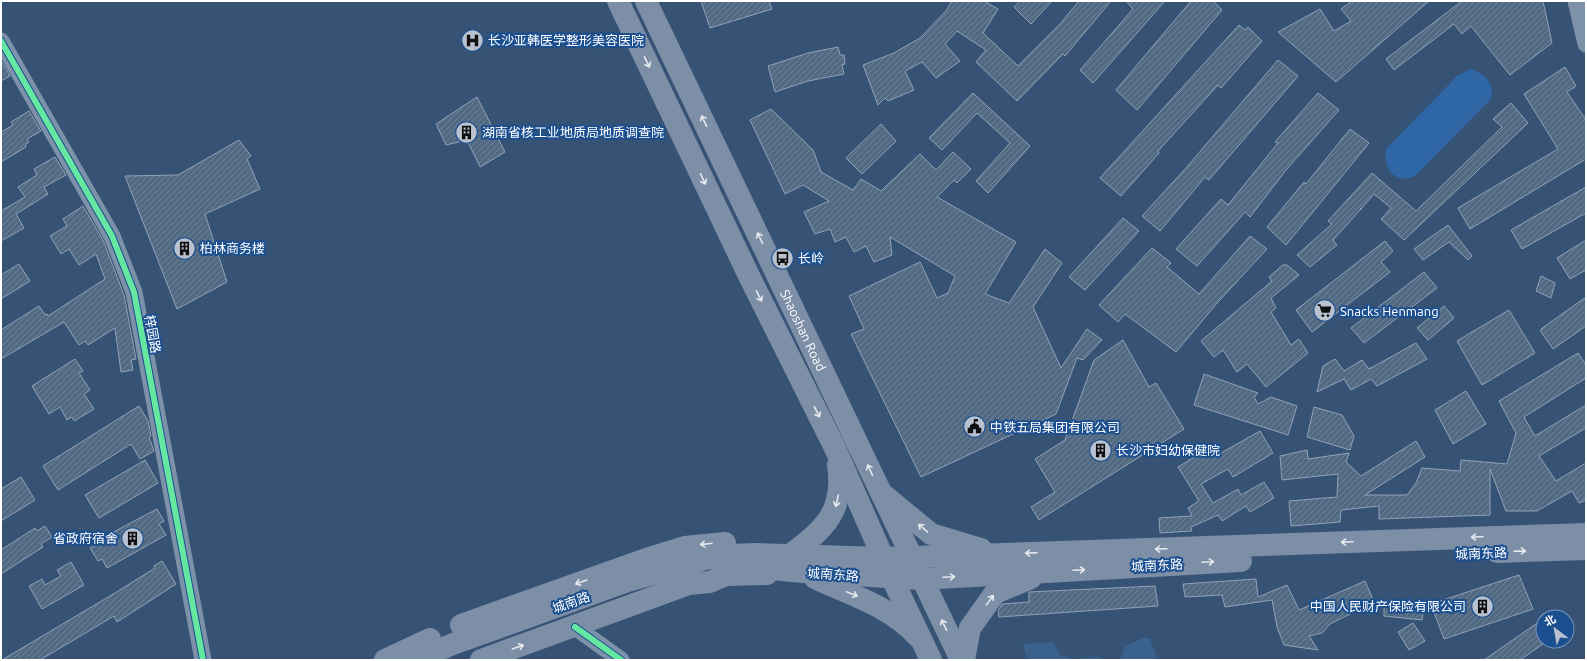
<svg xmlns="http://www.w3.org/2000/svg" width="1587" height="661" font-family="Ubuntu,'Noto Sans SC',sans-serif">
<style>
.grass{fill:#2f66a5}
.water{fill:#3b618d}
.building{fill:url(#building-hatch);stroke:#92a2b6}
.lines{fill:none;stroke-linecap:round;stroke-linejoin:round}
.minor{stroke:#7d92a8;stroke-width:17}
.major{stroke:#7d8ea7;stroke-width:22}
.cycleway-casing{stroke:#1b4f8f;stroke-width:8}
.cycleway{stroke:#66e7a1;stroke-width:6}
.oneway{stroke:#e5e8ed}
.labels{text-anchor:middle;stroke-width:4;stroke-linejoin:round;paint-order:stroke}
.poi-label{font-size:13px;fill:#fff;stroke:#1b4f8f;text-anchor:start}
.street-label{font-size:13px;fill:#fff;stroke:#1b4f8f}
</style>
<defs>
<pattern id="building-hatch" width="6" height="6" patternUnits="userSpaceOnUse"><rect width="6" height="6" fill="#526984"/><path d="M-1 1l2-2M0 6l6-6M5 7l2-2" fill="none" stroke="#6c8096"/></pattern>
</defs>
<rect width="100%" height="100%" fill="#365274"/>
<path class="grass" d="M1470,69c14,4 25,14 21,30l-76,77c-21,9 -32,-8 -29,-27l71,-73z"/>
<path class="water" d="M1143,638h7l7,22h-37l5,-14z
M1053,642l7,13 13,4 27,-2 3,3h-74l-3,-4 -3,-12z"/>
<path class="building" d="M701,1h68l3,8 -62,19z
M952,1h32l14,8 -15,24 35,33 42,-42 19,-23h32l-46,55 -2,-2 -46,47 -41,-39 10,-12 -29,-19 -12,13 15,17 -24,17 -14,-16 -17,9 9,19 -26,11 -3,-3 -7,7 -15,-40 31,-12 26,-15 26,-27z
M1020,1h32l-21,23 -17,-17z
M1126,1h39l-72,82 -13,-13 53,-61z
M1191,1h22l9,9 -85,100 -21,-20z
M1352,1h77l-93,81 -58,-50 42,-23 14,22 17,-10 -10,-12z
M1462,1h81l9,42 -42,32 -39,-49 -9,8 -8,-10 -60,46 -8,-11z
M1239,25l6,5 3,-3 14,14 -41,47 -3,-3 -60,66 1,2 -38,43 -21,-18z
M838,47l2,8h4l1,9 -3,1 2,9 -36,7 -33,11 -7,-26 40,-13z
M1278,60l20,16 -89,104 -4,-3 -45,54 -18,-15 44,-48z
M1,61l9,15 -9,5z
M1565,67l11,19 -9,6 19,28v39l-116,70 -12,-21 100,-59 -34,-55z
M973,93l57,53 -42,47 -12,-12 34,-38 -33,-30 -35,37 -13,-12z
M1318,93l21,17 -53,60 -36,47 -5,-5 -48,54 -21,-17 45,-50 7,6 50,-62 -3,-1z
M477,97l28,55 -25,15 -13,-27 -21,5 -10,-21z
M1511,103l17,20 -124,117 -23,-21 10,-11 -17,-14 -13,15 -1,-1 1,1 -28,31 4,5 -27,22 -13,-12 35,-31 -4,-3 44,-48 44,38 86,-84 -9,-8z
M771,109l42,41 8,22 32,18 8,-11 20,12 39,-37 16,16 17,-18 18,17 -14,14 -3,-3 -17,17 79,45 -31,52 24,9 36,-54 17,14 -29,44 28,61 26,-39 15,11 -19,20 -6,-2 -21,56 -135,63 -70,-143 13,-5 -15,-33 71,-34 17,36 11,-5 7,-17 -65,-39 2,18 -18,7 -8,-16 -12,6 -8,-15 -11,5 -5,-13 -15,5 -11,-22 25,-11 -26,-16 -18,9 -35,-74z
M29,111l12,20 -14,8 2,3 -4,3 1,2 -25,15v-30l12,-7 -2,-3z
M881,124l15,17 -34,33 -16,-16z
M1350,129l19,14 -83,102 -19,-18 37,-45 2,2z
M239,140l12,16 -4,3 13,30 -55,25 22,68 -50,27 -52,-133 53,-1z
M55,157l11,18 -22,12 4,7 -32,20 8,14 -23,13v-30l24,-14 -7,-10 19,-12 -3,-6z
M1586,187v26l-64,36 -11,-19z
M83,206l20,34 21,55 12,64 -5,1 2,10 -12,2 -6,-44 -27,17 -3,-4 -6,4 -15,-23 -63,37v-29l38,-24 6,9 2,-1 1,2 57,-37 -9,-25 -17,11 -10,-16 -8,5 -11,-18 17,-10 -4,-7z
M1123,218l16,13 -54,59 -16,-13z
M1448,225l24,31 -4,4 -19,-18 -26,18 -9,-11z
M1250,236l17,13 -49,53 -42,50 -51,-38 -7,8 -19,-17 53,-57 19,15 -4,4 32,27z
M1586,240v30l-16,9 -13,-21z
M1385,241l8,10 -12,11 9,10 -78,60 -16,-22z
M19,264l11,17 -29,18v-24z
M1283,265h4l12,10 -28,23 5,10 -5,4 20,33 8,-6 9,14 -42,34 -19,-23 -10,8 -14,-22 -9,7 -13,-16 71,-60 -3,-4z
M1424,272l13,16 -73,55 -13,-15z
M1541,276l14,7 -4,15 -15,-7z
M1586,297v29l-33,23 -12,-17v-3z
M1444,306l10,12 -26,22 -11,-12z
M1509,310l26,43 -53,32 -25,-44z
M1123,340l26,47 7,-4 28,46 -145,91 -8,-13 24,-15 -20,-33 30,-19 29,-80z
M1416,343l11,16 -50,27 -6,-7 -20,11 -7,-11 -27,13 6,-26 12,-7 9,12 18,-11 7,9z
M1578,353l8,12v13l-62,39 11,19 51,-31v23l-47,28 17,25 30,-18v37l-7,3 -7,-12 -35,20h-31l-16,-42v46l-111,4v-13l-38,4 -1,12 -49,4 -2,-25 48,-4 1,-23 -56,6 -2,-24 27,-6 1,9 41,-6 -3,9 15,14 55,-35 9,16 -60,38h42l9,-12 6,-15 38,3 1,-11 46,4 9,-31 -17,-32z
M75,359l8,12 -4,2 11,17 -6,4 10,15 -20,12 -2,-4 -5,3 -7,-13 -11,7 -17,-28z
M1204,374l54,19 -4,4 4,7 13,-7 26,9 -9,29 -94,-30z
M1466,391l20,33 -33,20 -18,-34z
M139,406l9,15 3,15 -2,1 5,14 -14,8 -9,-15 -73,46 -15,-24z
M1314,407l28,8 12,21 -4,14 -43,-13z
M1260,431l13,22 -40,24 -5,-8 -27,15 12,19 25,-14 3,6 23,-13 10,16 -24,14 -4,-6 -24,15 -4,-6 -27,12 1,4 -32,2 -1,-15 33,-2 -4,-8 11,-7 -21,-34 38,-23 5,9z
M145,460l13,23 -59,35 -14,-23z
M21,477l14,23 -34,21v-32z
M157,509l7,12 -5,3 7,11 -59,33 -5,-9 -4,2 -8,-13 17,-9 -1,-3z
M45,526l7,11 -11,7 2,3 -42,27v-24l34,-22 2,3z
M162,561l14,23 -59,38 -3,-6 -74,44h-38l113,-67 40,-25 -1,-2z
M71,562l13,23 -42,24 -13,-23 13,-7 3,6 16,-9 -4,-6z
M1519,575l14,34 -89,30 -13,-35z
M1256,579l2,18 29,-12 12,25 66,-29 9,21 -44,22 -8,9 -13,3 9,14 -34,-5 -7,-18 -5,-27 -47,7 -3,-12 -37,2 -2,-13z
M1155,586l3,20 -159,11 -1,-6 4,-7 27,-2v-10z
M1384,601l40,5 -2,14 -38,-4z
M1543,619v25l-23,16h-36z
M1413,623l12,18 -16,9 -11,-18z"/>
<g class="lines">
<path class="minor" d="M1576,1l10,43
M1,41l111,195 22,56 69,368
M575,627l46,33"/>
<g class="major">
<path d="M618,1l132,277 85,170 57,130 39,82"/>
<path id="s1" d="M646,1l315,659"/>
<path d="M885,496l46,38 50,15"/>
<path d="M1497,552l89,-3"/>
<path d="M790,555c34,-26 55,-43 48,-90"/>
<path d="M750,567l53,5 118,7 320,-18"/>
<path d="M815,578c35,17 75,28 102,58"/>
<path d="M461,625l185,-66 39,-12 40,-4"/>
<path d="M385,660l45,-21"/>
<path d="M416,660l37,-16 175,-63 78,-22 24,-4 25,-1 128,4 703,-24"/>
<path d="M481,660l208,-76 21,-2 16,-7 41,-1"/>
<path d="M964,660l6,-32 25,-35 36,-15"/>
</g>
<defs>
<path id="cycleway" d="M1,41l111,195 22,56 69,368
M575,627l46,33"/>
</defs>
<use href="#cycleway" class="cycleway-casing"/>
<use href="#cycleway" class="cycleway"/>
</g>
<defs><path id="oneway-shaft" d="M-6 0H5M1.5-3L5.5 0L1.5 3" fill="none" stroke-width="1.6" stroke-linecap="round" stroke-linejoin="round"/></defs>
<g class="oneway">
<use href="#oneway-shaft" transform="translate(647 62) rotate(64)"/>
<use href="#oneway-shaft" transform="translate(704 121) rotate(-116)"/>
<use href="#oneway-shaft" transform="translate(703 179) rotate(64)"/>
<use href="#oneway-shaft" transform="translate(760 238) rotate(-116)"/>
<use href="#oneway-shaft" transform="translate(759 296) rotate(63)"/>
<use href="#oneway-shaft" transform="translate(817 412) rotate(63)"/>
<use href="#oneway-shaft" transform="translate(870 470) rotate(-115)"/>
<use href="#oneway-shaft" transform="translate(837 501) rotate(103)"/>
<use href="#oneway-shaft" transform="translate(923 528) rotate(-140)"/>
<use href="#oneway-shaft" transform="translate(1477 537) rotate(178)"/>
<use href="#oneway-shaft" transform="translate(1347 542) rotate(178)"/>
<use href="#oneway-shaft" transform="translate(706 544) rotate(173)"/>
<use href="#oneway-shaft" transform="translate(1161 549) rotate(178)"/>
<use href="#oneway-shaft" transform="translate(1520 551) rotate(-2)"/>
<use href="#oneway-shaft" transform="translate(1031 553) rotate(178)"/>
<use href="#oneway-shaft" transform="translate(1208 562) rotate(-3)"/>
<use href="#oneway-shaft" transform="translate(1079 570) rotate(-3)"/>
<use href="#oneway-shaft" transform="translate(949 577) rotate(-3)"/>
<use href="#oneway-shaft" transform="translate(581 582) rotate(160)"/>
<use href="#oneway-shaft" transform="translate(852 594) rotate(21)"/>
<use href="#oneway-shaft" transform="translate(990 600) rotate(-54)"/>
<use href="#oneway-shaft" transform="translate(944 625) rotate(-116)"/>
<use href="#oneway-shaft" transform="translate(518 647) rotate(-19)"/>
</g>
<defs>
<symbol id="hospital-disc" viewBox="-11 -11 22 22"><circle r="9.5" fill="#b9c2ce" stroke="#1b4f8f"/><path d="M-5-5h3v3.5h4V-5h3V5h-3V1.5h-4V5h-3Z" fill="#111"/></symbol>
<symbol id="building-disc" viewBox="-11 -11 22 22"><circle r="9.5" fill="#b9c2ce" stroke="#1b4f8f"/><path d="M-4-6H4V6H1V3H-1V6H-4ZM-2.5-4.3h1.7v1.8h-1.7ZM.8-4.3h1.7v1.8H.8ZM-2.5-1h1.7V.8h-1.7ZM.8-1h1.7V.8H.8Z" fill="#111"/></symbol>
<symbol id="bus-disc" viewBox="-11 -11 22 22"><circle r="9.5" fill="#b9c2ce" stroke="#1b4f8f"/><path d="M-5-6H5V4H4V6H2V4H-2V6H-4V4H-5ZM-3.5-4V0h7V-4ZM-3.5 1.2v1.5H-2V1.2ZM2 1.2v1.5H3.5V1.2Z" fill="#111"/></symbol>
<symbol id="supermarket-disc" viewBox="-11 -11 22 22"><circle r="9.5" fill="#b9c2ce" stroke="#1b4f8f"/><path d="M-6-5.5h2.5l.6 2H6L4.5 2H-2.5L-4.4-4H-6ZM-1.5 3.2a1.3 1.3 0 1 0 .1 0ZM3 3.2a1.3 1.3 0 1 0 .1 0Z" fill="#111"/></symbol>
<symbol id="civic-disc" viewBox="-11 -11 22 22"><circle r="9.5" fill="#b9c2ce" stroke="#1b4f8f"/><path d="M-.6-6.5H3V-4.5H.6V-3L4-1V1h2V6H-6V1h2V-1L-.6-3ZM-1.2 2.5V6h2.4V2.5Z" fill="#111"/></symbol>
</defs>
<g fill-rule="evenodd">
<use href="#hospital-disc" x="460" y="28" width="25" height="25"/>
<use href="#building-disc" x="454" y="120" width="25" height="25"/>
<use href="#building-disc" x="172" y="236" width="25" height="25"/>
<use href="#bus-disc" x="770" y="246" width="25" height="25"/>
<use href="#supermarket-disc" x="1312" y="298" width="25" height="25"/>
<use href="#civic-disc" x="962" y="414" width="25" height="25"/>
<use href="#building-disc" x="1088" y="438" width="25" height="25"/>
<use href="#building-disc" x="120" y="526" width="25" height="25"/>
<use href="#building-disc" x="1470" y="594" width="25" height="25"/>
</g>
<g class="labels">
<g class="poi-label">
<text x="488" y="45">长沙亚韩医学整形美容医院</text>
<text x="482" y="137">湖南省核工业地质局地质调查院</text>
<text x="200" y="253">柏林商务楼</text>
<text x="798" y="263">长岭</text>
<text x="1340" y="316">Snacks Henmang</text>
<text x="990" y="432">中铁五局集团有限公司</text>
<text x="1116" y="455">长沙市妇幼保健院</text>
<text x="118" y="543" text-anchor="end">省政府宿舍</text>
<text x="1466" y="611" text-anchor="end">中国人民财产保险有限公司</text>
</g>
<g class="street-label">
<text dy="5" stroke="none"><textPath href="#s1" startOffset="365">Shaoshan Road</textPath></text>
<text transform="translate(153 334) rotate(80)" y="5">梓园路</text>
<text transform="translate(1481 553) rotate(-2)" y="5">城南东路</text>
<text transform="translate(1157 565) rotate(-3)" y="5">城南东路</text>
<text transform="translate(833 574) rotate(4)" y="5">城南东路</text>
<text transform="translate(571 602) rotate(-20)" y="5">城南路</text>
</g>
</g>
<rect width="1587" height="661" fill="none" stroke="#ffffff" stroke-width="4"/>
<g transform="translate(1555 629) rotate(329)"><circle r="19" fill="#1b4f8f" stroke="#7695bc"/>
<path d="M0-3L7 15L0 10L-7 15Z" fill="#b9c2ce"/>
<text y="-6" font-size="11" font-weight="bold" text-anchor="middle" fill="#ffffff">北</text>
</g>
</svg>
